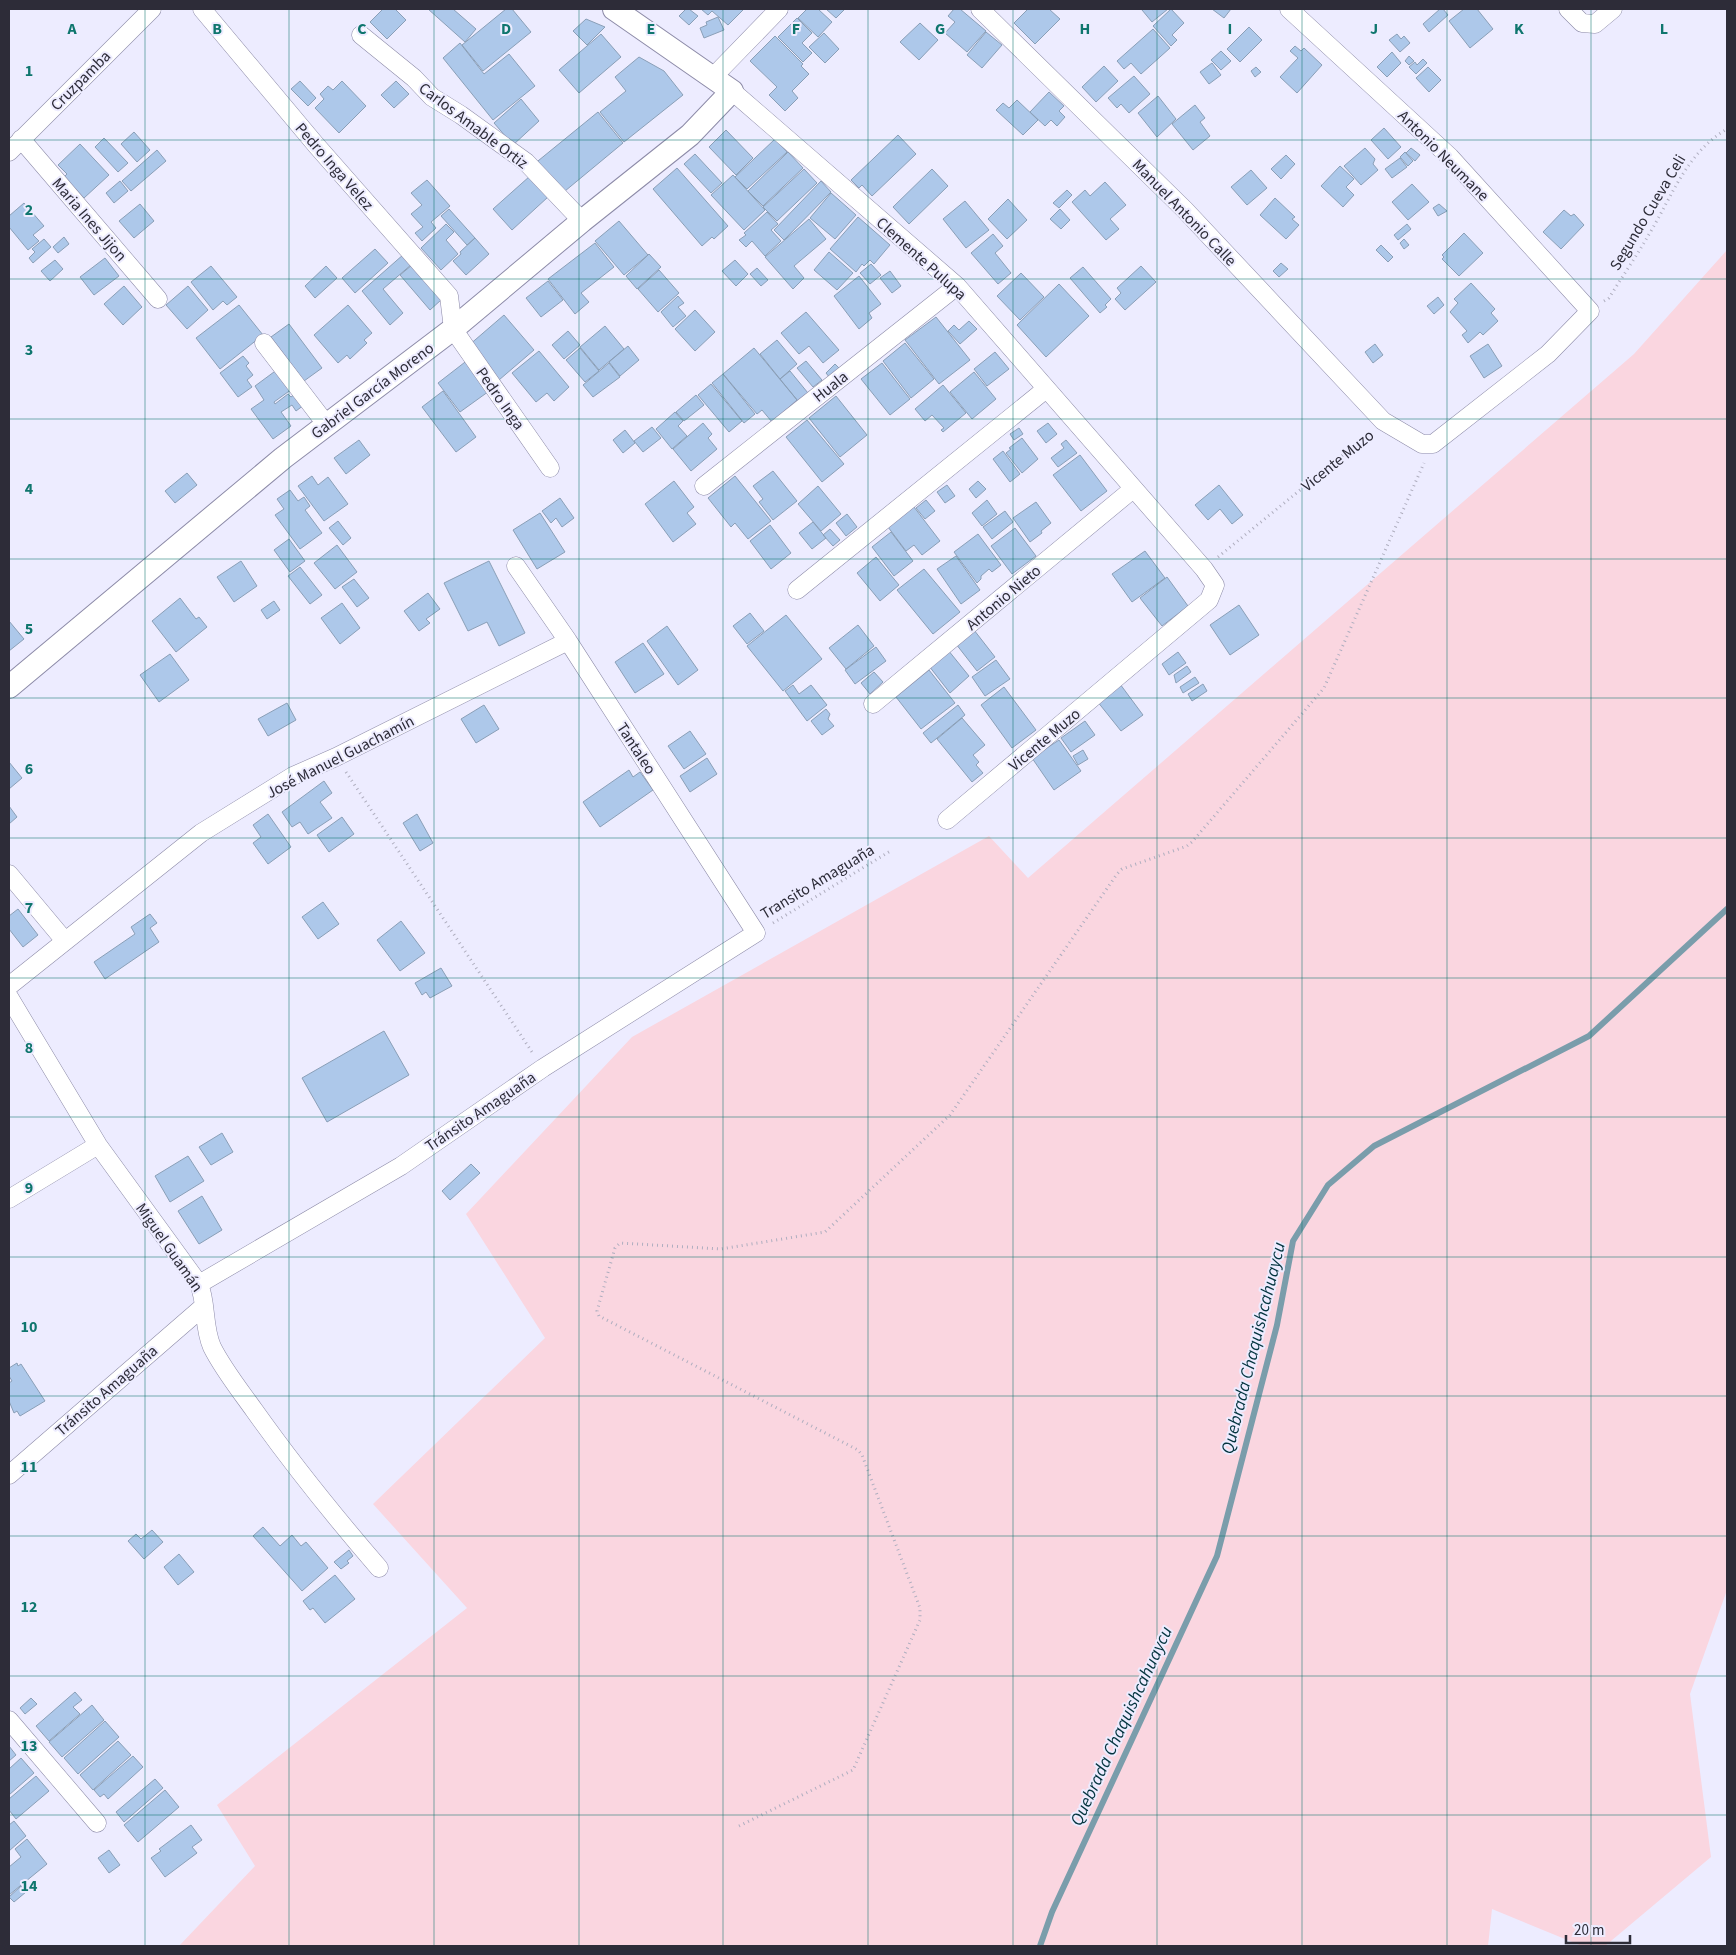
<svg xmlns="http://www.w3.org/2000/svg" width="1736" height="1955" font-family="'Source Sans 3',sans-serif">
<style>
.green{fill:#fad6e0}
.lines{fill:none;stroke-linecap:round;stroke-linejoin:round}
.stream{stroke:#7a9dab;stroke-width:6}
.building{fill:#adc8ea;stroke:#8a9fb7}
.minor-casing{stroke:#8d8ba8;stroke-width:19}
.tertiary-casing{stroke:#8d8ba8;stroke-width:24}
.path{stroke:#afaebf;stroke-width:3;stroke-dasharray:1 4;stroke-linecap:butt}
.minor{stroke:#fff;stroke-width:18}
.tertiary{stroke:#fff;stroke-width:22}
.grid{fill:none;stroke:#0f766e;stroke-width:1;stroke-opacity:0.55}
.labels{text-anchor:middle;stroke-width:4;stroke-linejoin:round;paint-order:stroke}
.street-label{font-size:16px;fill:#2d2c38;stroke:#edecff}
.water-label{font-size:18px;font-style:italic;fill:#04343f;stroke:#edecff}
.grid-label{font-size:16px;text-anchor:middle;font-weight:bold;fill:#0f766e;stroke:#edecff;stroke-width:4;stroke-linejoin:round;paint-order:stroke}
</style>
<rect width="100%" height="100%" fill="#edecff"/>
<path class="green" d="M1727,250v1340l-37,104 21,163 -106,89h-23l-90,-37 -4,37h-1309l76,-80 -38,-61 250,-197 -94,-104 172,-166 -79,-124 166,-177 357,-201 39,42 606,-524z"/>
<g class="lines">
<path class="stream" d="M1040,1946l12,-34 165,-356 60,-231 16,-84 35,-56 46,-39 215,-110 138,-127"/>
</g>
<path class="building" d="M383,9h12l11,11 -19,19 -17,-17z
M428,9h25l23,20 -11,13z
M506,9h6l19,23 -48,39 -21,-26z
M686,9h3l9,7 -9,9 -10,-9z
M701,9h43l-16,16 -16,-14 -4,4z
M807,9h11l14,13 -14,15 -20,-19z
M826,9h19l-9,9z
M954,9h6l26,22 -19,21 -22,-19 10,-11 -7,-6z
M1028,9h21l11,10 -25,25 -21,-21z
M1143,9h25l-16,13 -10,-12z
M1171,9l13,14 -12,12 5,5 -6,6 -18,-20z
M1212,9h19l-7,9z
M1440,9h3l5,6 -19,17 -6,-8z
M1464,9h13l16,20 -23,19 -21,-27z
M718,17l6,13 -20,8 -4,-10 7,-3 -1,-3z
M797,18l15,15 -10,10 10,10 -9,9 -25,-25z
M586,19l19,8 -18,18 -14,-14z
M920,23l18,17 -19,20 -19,-18z
M1249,27l13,13 -22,22 -13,-13z
M1153,29l17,19 -29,26 -10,-11 -7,6 -7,-8z
M986,32l16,13 -20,23 -15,-13z
M824,33l15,16 -14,14 -16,-16z
M601,34l20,23 -42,36 -20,-23z
M1397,34l4,5 3,-3 6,7 -10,9 -11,-12z
M775,36l28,28 -2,2 8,8 -17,17 6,7 -13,13 -16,-16 8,-8 -27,-26z
M460,43l24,31 25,-20 26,32 -42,34 -50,-62z
M1295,46l6,5 3,-3 18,17 -25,28 -17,-16 18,-19 -8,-7z
M1221,51l10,10 -10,9 -10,-10z
M1392,52l9,11 -14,14 -10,-10z
M1409,56l5,5 -5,4 -4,-4z
M639,57l25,14 19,24 -59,47 -24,-30 26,-21 -11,-14z
M1423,59l4,4 -11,11 -7,-7 6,-5 2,3z
M1212,63l9,12 -12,9 -9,-12z
M1104,66l14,15 -22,21 -14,-15z
M1256,67l5,5 -6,5 -4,-6z
M1428,67l13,13 -12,12 -13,-14z
M1134,76l16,18 -21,19 -8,-9 -4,4 -9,-10z
M300,81l16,17 -8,8 -17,-17z
M342,81l24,25 -27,27 -24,-25 9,-9 -4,-5 8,-8 5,4z
M396,81l13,13 -15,14 -13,-13z
M1049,92l15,14 -5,5 6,6 -8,9 -6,-6 -6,6 -15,-14z
M1158,96l18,23 -19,18 -19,-24z
M521,99l18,22 -26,24 -19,-22z
M1017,100l21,20 -15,15 -27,-25 7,-7 6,5z
M1195,105l10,13 -5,4 10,14 -17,14 -21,-26z
M598,112l25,31 -64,53 -26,-31z
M1384,128l17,19 -13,12 -17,-19z
M726,130l27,28 -17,17 -27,-28z
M134,132l16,18 -13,12 -16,-18z
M898,135l18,19 -44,42 -10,-11 -3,3 -8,-8z
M104,138l24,25 -10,9 -23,-25z
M775,139l12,13 -40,37 -12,-12z
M80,144l29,31 -25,23 -20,-21 3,-3 -9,-9z
M1365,148l10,11 -2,5 5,6 -17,15 -17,-19z
M1411,148l9,7 -5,6 -9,-8z
M157,150l9,11 -35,30 -9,-10z
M788,152l15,16 -40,38 -15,-15z
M1405,152l8,9 -5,5 -8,-9z
M695,154l27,29 -11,10 -27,-29z
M1286,155l9,9 -14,15 -10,-10z
M1400,158l7,9 -15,11 -7,-9z
M1340,166l14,13 -8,8 8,8 -11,12 -22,-21z
M677,168l51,58 -14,13 -2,-2 -10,9 -49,-57z
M804,169l13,14 -40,38 -14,-14z
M932,169l16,17 -39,38 -16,-17z
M1251,170l16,18 -20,17 -16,-18z
M733,175l32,35 -21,20 -33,-35z
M530,176l18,21 -36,33 -19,-21z
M427,180l23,26 -19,16 5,6 -14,13 -7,-8 8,-6 -12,-13 11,-9 -11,-12z
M120,181l8,10 -14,12 -8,-10z
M821,181l10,11 -47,48 -10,-10z
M1105,182l21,23 -16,14 9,10 -13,11 -34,-38 13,-12 5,6z
M1412,184l17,18 -21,18 -16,-18z
M1067,190l5,5 -13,13 -6,-5z
M831,193l25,22 -21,24 -25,-21z
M1275,198l20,19 -3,2 7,6 -13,14 -26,-24z
M1008,199l19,21 -20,19 -19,-20z
M965,201l24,29 -23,18 -23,-29z
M24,203l20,23 -11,9 6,6 -11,9 -19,-23v-11z
M140,204l14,17 -20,17 -15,-17z
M1439,204l8,7 -9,5 -5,-8z
M449,209l26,29 -8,7 -26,-29z
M1060,209l10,11 -9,9 -11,-10z
M1564,210l7,6 3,-2 10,11 -23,24 -18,-17z
M767,212l11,12 -7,6 10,11 -16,15 -13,-15 -6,6 -7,-7 7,-5 -2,-2z
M858,217l32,28 -16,19 -4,-4 -6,6 -2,-2 -6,8 -26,-23z
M809,219l17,20 -32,27 10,12 -11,11 -28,-32z
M619,221l29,34 -24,20 -29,-34z
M446,224l8,8 -8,8 12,14 -17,16 -20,-22z
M1407,224l4,5 -13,11 -4,-5z
M1464,233l19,20 -24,23 -17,-17 2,-2 -2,-2z
M993,234l10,12 -8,7 16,20 -13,11 -27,-31z
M64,237l5,7 -11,9 -5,-6z
M475,238l14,16 -23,21 -13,-14 8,-7 -1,-2z
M44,239l7,8 -18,16 -4,-5 6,-6 -3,-3z
M1404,239l5,6 -5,4 -4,-6z
M595,243l19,24 -33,26 8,9 -14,12 -27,-35z
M1381,245l12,12 -5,5 -12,-12z
M375,249l13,14 -33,30 -13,-15z
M829,252l24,21 -16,17 -23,-20z
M404,254l8,10 -29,25 20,24 -13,12 -28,-34z
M649,254l12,13 -24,22 -11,-13z
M105,258l14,18 -25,19 -14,-18z
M55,260l8,9 -13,12 -9,-10z
M735,260l13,14 -12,12 -14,-15z
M1281,263l7,6 -9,8 -6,-6z
M871,264l10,11 -11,9 -10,-11z
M412,265l29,35 -11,10 -30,-35z
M211,266l26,31 -10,8 -4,-4 -10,9 -22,-28z
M326,266l11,12 -22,20 -10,-12z
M1141,266l15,16 -31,28 -10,-11 6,-6 -4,-5z
M1083,267l28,32 -6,6 2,2 -7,6 -30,-35z
M757,268l11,12 -7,6 -11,-12z
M659,270l20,23 -21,19 -20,-23z
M890,271l11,15 -9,7 -12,-15z
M1021,273l23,24 -24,23 -23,-24z
M859,276l22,28 -12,9 3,5 -13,11 -25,-33z
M548,281l15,19 -22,17 -15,-19z
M1471,283l24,26 -4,4 7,8 -15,14 -3,-3 -12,11 -6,-8 5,-4 -17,-19 8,-9 -4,-4z
M1059,284l30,32 -43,41 -29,-32z
M124,286l18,21 -19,18 -19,-21z
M188,286l20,24 -21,19 -21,-24z
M678,296l6,7 -6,4 8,9 -13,11 -12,-15z
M1438,297l6,8 -10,9 -7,-8z
M239,305l24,30 -43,34 -24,-31z
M348,305l24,28 -8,7 3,3 -17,16 -3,-4 -9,8 -24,-28z
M695,310l20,22 -20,19 -20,-22z
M806,312l33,38 -16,13 -14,-17 -10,8 -18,-21z
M504,315l30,35 -35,30 -31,-34z
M936,317l34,43 -31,24 -34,-44z
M969,321l8,8 -17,15 -12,-13 6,-6 5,5z
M289,324l33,44 -18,13 -33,-44z
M605,326l19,23 -25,21 -19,-23z
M568,331l12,14 -16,14 -12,-14z
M777,340l20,24 -17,15 -20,-25z
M905,343l29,36 -23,19 -28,-37z
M1375,344l8,11 -10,8 -8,-11z
M1488,344l14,22 -18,12 -14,-22z
M628,346l11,14 -19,16 -11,-14z
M580,348l19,23 -14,11 -19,-22z
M754,348l43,52 -25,22 -10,-12 -5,4 -34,-40z
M539,351l30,36 -15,14 -7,-8 -11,9 -24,-29z
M995,352l14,17 -22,17 -13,-17z
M243,356l6,7 -3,3 7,9 -6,5 5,7 -14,10 -18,-24z
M469,359l23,30 -32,23 -22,-29z
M806,361l16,19 -9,7 -16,-19z
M609,363l11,14 -27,20 -10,-12z
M882,363l28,36 -20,16 -29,-36z
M835,364l5,5 -10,9 -4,-5z
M278,369l14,20 -18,13 1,2 13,-10 3,3 8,-6 9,11 -12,9 -4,-6 -11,7 10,14 -18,13 -22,-30 13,-9 -9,-14z
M790,371l18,22 -10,8 -18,-22z
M974,372l22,27 -24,20 -22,-27z
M723,374l32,40 -11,9 -32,-40z
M711,384l31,37 -13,11 -31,-37z
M943,385l23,28 -23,19 -2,-2 3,-2 -12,-13 -7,6 -10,-12z
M443,391l33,46 -20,15 -34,-45z
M696,395l8,10 -20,16 -8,-9z
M836,396l31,39 -27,22 -31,-39z
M675,412l8,9 -5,5 9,10 -15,13 -16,-20z
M807,420l37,44 -22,18 -36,-45z
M703,423l9,11 -4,4 9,11 -26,22 -18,-22z
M1048,423l9,11 -11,9 -9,-12z
M652,427l9,11 -18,14 -9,-11z
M1019,428l4,6 -9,6 -4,-6z
M625,430l10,13 -12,10 -10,-13z
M1022,438l16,21 -16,14 -16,-20 5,-4 -2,-1z
M359,440l11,15 -24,19 -12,-16z
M1066,440l11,13 -19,14 -7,-9 13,-10 -3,-4z
M1003,451l17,23 -10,8 -17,-23z
M1080,455l27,36 -26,20 -28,-36z
M773,471l24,30 -24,19 -14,-18 4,-3 -10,-13z
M187,473l10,12 -22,18 -10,-12z
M312,476l6,9 10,-8 20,27 -24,17 -26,-35z
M735,476l36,45 -23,18 -13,-16 -4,4 -23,-29z
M674,481l20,26 -7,6 9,11 -23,18 -28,-38z
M978,481l8,8 -10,9 -7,-9z
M947,485l8,11 -10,7 -8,-11z
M1219,485l24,30 -11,9 -12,-15 -12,11 -13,-15z
M818,486l23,28 -20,17 -23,-27z
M290,490l8,11 6,-4 6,9 -5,4 17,23 -22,16 -25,-34 9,-6 -7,-10z
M560,498l14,20 -12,9 -6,-9 -5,5 -9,-12z
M926,500l9,11 -10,8 -9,-11z
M987,500l10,14 -15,12 -10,-13z
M1036,502l15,21 -10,8 1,2 -12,9 -17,-24z
M914,507l26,34 -18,14 -8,-10 -8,6 -18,-24z
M1005,511l8,11 -21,17 -9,-12z
M540,513l25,39 -28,17 -24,-39z
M847,514l10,13 -11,9 -10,-13z
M338,521l13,17 -8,7 -14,-17z
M813,522l13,16 -14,11 -13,-16z
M770,525l21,28 -20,16 -21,-28z
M1015,528l21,28 -24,18 -21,-28z
M830,529l10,11 -7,6 -10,-11z
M891,532l22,29 -19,15 -22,-29z
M978,534l23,31 -9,7 -3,-3 -8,7v3l-4,4 -23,-31z
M289,539l16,22 -15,11 -16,-22z
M337,545l20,27 -22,17 -21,-26z
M1145,551l20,27 -33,24 -20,-28z
M956,556l24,34 -19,14 -24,-35z
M876,557l23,28 -19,16 -23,-28z
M241,561l16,25 -23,16 -17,-25z
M489,561l36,72 -26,13 -12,-24 -19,9 -24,-48z
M300,567l22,28 -12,9 -22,-28z
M924,569l36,43 -27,22 -36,-44z
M1167,577l21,29 -26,20 -22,-28z
M354,579l15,19 -12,9 -15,-20z
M428,593l12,16 -14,10 4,4 -11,8 -15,-20z
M180,598l16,21 3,-2 8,10 -31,25 -24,-31z
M274,601l6,9 -13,9 -6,-9z
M342,603l18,25 -20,16 -19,-26z
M1239,605l20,30 -29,20 -20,-30z
M750,613l14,18 -17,13 -14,-18z
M786,615l36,44 -39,32 -36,-45z
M9,621l15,18 -15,12z
M858,625l16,21 -28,23 -17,-21z
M667,626l31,44 -20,15 -31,-44z
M974,630l21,27 -18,14 -21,-27z
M643,643l21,31 -29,19 -20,-31z
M876,647l10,14 -31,23 -10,-14z
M948,650l21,26 -19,17 -21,-27z
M1178,652l8,11 -17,12 -7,-11z
M170,654l19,26 -30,22 -19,-27z
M996,660l14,19 -25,17 -13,-19z
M1187,666l4,6 -15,11 -2,-8z
M929,670l26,33 -34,26 -25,-32z
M874,672l9,10 -13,12 -9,-11z
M1195,677l4,6 -16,10 -3,-6z
M1120,684l23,31 -22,16 -24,-30z
M1203,684l4,7 -15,10 -4,-7z
M793,685l6,9 12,-9 16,20 -20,16 -22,-30z
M1004,687l32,43 -24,18 -31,-43z
M287,703l9,17 -28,16 -10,-17z
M484,705l15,24 -23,14 -15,-24z
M958,705l7,10 -34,28 -8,-10z
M826,709l4,5 -2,5 6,7 -12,9 -11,-14z
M962,718l23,27 -12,10 6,7 -3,3 7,8 -11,9 -35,-43z
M1085,721l10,14 -24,17 -10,-14z
M690,731l16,23 -22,15 -16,-23z
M1059,740l22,31 -27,19 -22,-32z
M1083,750l5,9 -10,6 -5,-9z
M707,758l10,16 -27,18 -10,-16z
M9,762l13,16 -13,11z
M629,770l4,7 7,-5 13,18 -53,37 -17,-25z
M324,781l8,12 -12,9 12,16 -24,16 -8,-12 -8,5 -10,-15z
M9,806l8,11 -8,7z
M268,814l23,33 -23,17 -15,-21 8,-6 -8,-12z
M417,814l16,29 -13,8 -17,-28z
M342,817l12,17 -25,18 -12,-17z
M323,902l16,22 -21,15 -16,-22z
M18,909l20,26 -15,12 -14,-18v-13z
M150,914l7,9 -7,5 9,14 -54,37 -11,-17 41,-28 -4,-7z
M401,921l24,32 -25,18 -23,-31z
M441,968l11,18 -22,12 -4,-6 -4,3 -7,-12z
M384,1031l25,44 -82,47 -25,-44z
M222,1133l11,19 -22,13 -12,-18z
M188,1156l16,25 -34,21 -15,-26z
M471,1164l9,9 -30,27 -8,-9z
M202,1196l20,34 -23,14 -21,-33z
M17,1363l1,3 3,-2 24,37 -25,15 -3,-5 -3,2 -5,-12v-18l3,-2 -3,-5v-8z
M263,1527l17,19 12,-11 9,11 5,-4 22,26 -26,23 -49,-55z
M152,1530l11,12 -19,17 -16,-18 8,-7 5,5z
M349,1550l4,6 -6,5 2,2 -8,6 -7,-7z
M179,1554l15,18 -16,13 -14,-18z
M335,1575l20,24 -30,24 -12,-15 -3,2 -7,-9z
M75,1692l7,8 -9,7 7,7 -31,27 -13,-15z
M31,1698l6,6 -12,10 -5,-6z
M92,1705l12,15 -42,37 -13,-15z
M105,1721l14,16 -41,37 -14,-16z
M118,1741l13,14 -38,35 -13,-15z
M9,1746l7,9 -7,6z
M133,1756l10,11 -35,32 -4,-5 -4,3 -6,-7z
M21,1758l13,15 -25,22v-26z
M36,1776l13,15 -33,28 -7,-9v-11z
M155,1779l8,9 -39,34 -8,-10z
M165,1790l14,17 -41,35 -14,-17z
M14,1821l12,15 -17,15v-26z
M191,1825l11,15 -10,7 5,6 -32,24 -14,-19 10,-7 -2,-2z
M27,1839l20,25 -38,31v-28l12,-10 -6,-8z
M109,1850l11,15 -11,8 -11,-15z
M21,1886l5,6 -12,10 -5,-5z"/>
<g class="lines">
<defs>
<path id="minor" d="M202,9l114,136 133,151 4,33 97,139
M980,9l205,201 198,211 39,23h11l115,-90 42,-43 -140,-154 -161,-148
M1568,9l14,14 13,1 18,-15
M361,35l53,43 18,19 29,18 65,47 56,59
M713,77l66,-68
M732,91l225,195 247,283 11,16 -6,15 -262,220
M21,139l137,160
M9,152l143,-143
M264,343l62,81
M704,486l253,-200
M797,590l249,-201
M873,704l260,-215
M9,874l56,67
M9,986l192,-153 92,-57 43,-19 232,-116
M9,997l89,148 101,139c8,19 4,43 13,63 11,22 27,42 42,63 39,55 81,107 125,158
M9,1199l89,-54
M199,1284l202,-118 142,-98 213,-135 -188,-292 -52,-75
M9,1475l195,-169
M9,1720l88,103"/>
<path id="tertiary" d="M9,687l274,-229 170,-129 129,-108 108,-86 42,-44 -118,-82"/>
</defs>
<use href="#minor" class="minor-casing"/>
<use href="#tertiary" class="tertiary-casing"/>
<path class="path" d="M1604,301l5,-3c13,-21 27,-41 39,-62 24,-39 38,-83 79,-107
M1218,557l152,-124
M346,772l186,280
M773,923l119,-73
M739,1826l114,-56 67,-150v-12l-58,-153 -4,-5 -259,-134 -2,-5 18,-63 5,-5 101,6 104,-17 125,-117 167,-241 5,-5 65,-23 5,-4 132,-154 100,-225"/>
<use href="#minor" class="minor"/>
<use href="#tertiary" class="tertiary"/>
</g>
<path class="grid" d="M145,9v1937M289,9v1937M434,9v1937M579,9v1937M723,9v1937M868,9v1937M1013,9v1937M1157,9v1937M1302,9v1937M1447,9v1937M1591,9v1937M9,140h1718M9,279h1718M9,419h1718M9,559h1718M9,698h1718M9,838h1718M9,978h1718M9,1117h1718M9,1257h1718M9,1396h1718M9,1536h1718M9,1676h1718M9,1815h1718"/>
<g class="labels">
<g class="street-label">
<text transform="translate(80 80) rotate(-45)" y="6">Cruzpamba</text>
<text transform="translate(474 125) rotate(37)" y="6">Carlos Amable Ortiz</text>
<text transform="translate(1444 155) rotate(45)" y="6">Antonio Neumane</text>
<text transform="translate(335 166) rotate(49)" y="6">Pedro Inga Velez</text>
<text transform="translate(1185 212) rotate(46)" y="6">Manuel Antonio Calle</text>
<text transform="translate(1647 212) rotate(-59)" y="6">Segundo Cueva Celi</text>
<text transform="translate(90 219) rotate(49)" y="6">Maria Ines Jijon</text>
<text transform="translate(922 258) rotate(42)" y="6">Clemente Pulupa</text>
<text transform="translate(830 386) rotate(-38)" y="6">Huala</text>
<text transform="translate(372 390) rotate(-37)" y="6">Gabriel García Moreno</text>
<text transform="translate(501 398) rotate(55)" y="6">Pedro Inga</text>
<text transform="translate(1337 460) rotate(-39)" y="6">Vicente Muzo</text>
<text transform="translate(1003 597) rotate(-40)" y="6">Antonio Nieto</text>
<text transform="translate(1044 739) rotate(-40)" y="6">Vicente Muzo</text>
<text transform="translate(637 748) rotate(57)" y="6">Tantaleo</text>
<text transform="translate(340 756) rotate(-27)" y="6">José Manuel Guachamín</text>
<text transform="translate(817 881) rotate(-31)" y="6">Transito Amaguaña</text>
<text transform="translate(480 1111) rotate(-34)" y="6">Tránsito Amaguaña</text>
<text transform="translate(170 1247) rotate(55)" y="6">Miguel Guamán</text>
<text transform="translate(106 1390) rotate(-41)" y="6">Tránsito Amaguaña</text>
</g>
<g class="water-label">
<text transform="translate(1253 1348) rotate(-76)" y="6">Quebrada Chaquishcahuaycu</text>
<text transform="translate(1121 1726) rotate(-65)" y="6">Quebrada Chaquishcahuaycu</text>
</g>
</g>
<g class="grid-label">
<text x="72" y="34">A</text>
<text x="217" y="34">B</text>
<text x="362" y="34">C</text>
<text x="506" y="34">D</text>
<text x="651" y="34">E</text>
<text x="796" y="34">F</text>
<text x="940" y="34">G</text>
<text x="1085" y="34">H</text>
<text x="1230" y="34">I</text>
<text x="1374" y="34">J</text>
<text x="1519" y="34">K</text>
<text x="1664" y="34">L</text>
<text x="29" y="76">1</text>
<text x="29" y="215">2</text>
<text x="29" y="355">3</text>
<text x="29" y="494">4</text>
<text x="29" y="634">5</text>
<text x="29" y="774">6</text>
<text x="29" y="913">7</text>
<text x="29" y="1053">8</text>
<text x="29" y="1193">9</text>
<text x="29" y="1332">10</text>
<text x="29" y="1472">11</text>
<text x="29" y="1612">12</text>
<text x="29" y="1751">13</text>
<text x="29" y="1891">14</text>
</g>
<rect width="1736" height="1955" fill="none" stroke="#2d2c38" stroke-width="20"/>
<path d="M1566 1935v8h64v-8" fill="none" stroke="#2d2c38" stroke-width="2.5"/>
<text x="1574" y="1935" font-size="15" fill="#2d2c38" stroke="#edecff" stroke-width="4" paint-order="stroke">20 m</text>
</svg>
